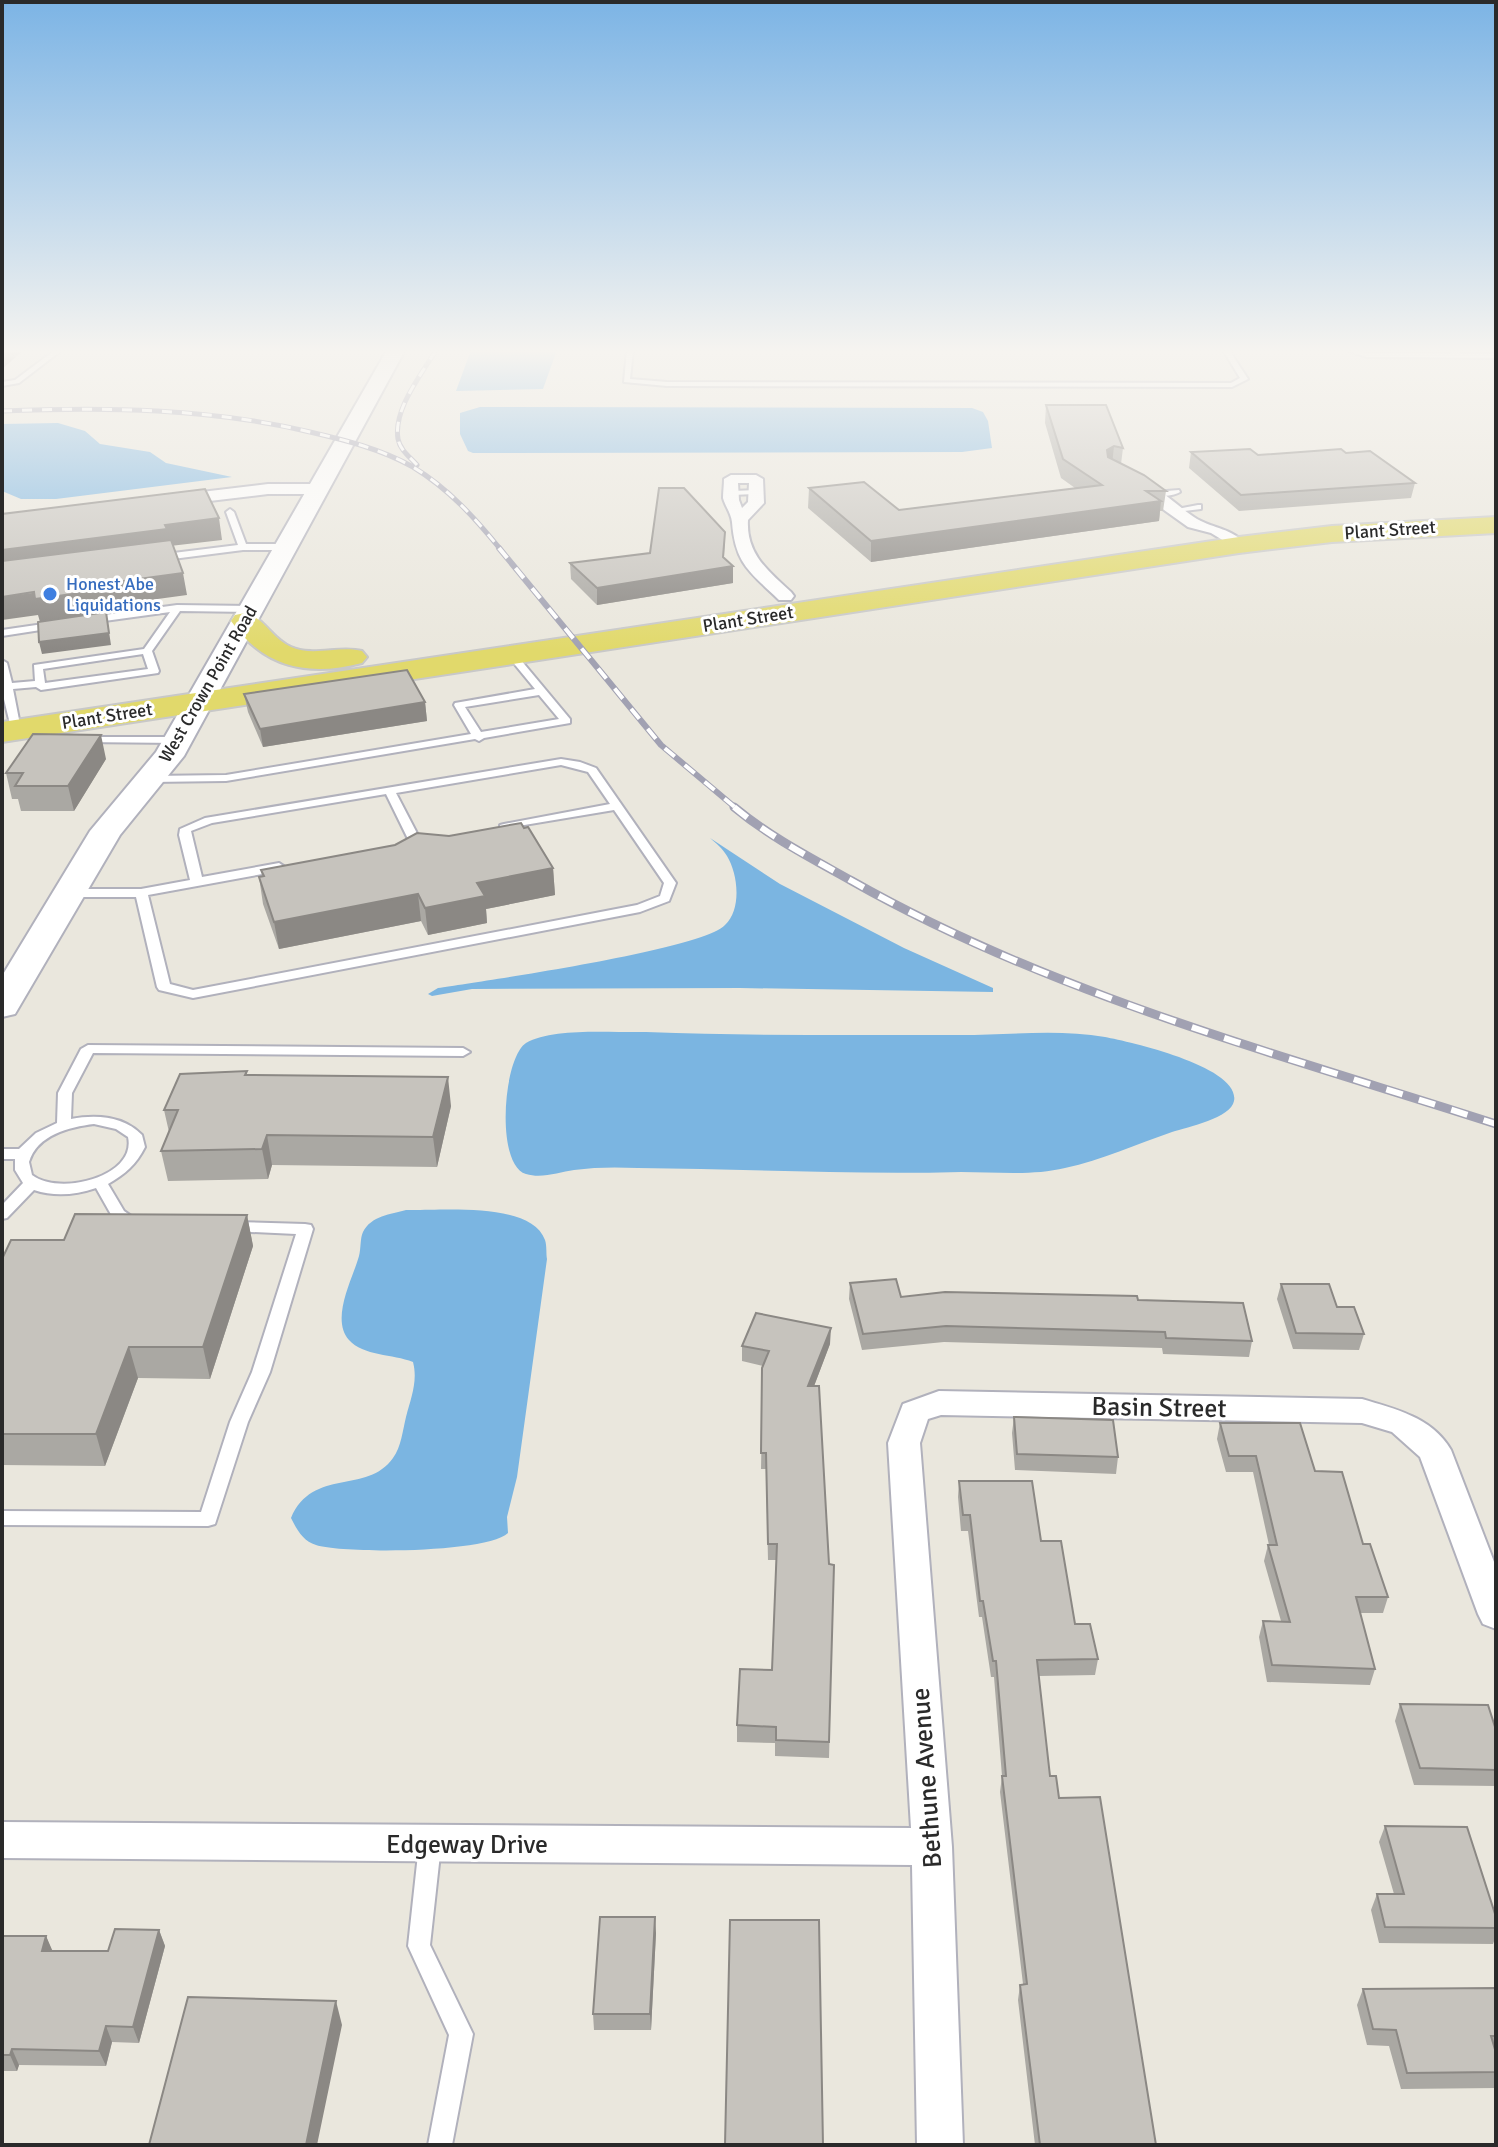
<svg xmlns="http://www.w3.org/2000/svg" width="1498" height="2147" font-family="Signika,sans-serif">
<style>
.water{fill:#7bb5e1}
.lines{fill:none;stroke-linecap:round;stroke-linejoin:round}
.lane-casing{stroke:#b1b1bc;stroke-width:4}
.street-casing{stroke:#b1b1bc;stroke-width:4}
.secondary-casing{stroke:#b1b1bc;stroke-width:4}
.primary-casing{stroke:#c8c8c8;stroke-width:4}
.lane{fill:#fff;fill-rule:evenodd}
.street{fill:#fff;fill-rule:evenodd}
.secondary{fill:#fff;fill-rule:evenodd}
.primary{fill:#e1d96b;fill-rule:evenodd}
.rail-far2-casing{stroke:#a1a1b2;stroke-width:5}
.rail-far1-casing{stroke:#a1a1b2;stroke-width:6}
.rail-casing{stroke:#a1a1b2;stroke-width:9}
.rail-far2{stroke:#fff;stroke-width:3;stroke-dasharray:10;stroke-linecap:butt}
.rail-far1{stroke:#fff;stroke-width:4;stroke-dasharray:13;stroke-linecap:butt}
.rail{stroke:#fff;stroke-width:6;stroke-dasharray:17;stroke-linecap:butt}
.wall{fill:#aaa8a3}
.shaded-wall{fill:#8b8884}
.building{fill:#c6c3bd;stroke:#8b8884;stroke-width:2}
.shop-dot{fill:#3f7fe0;stroke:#fff;stroke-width:3}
.labels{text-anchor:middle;stroke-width:6;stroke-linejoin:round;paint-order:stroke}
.far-street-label{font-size:18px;fill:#2a2a2a;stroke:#fff}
.far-shop-label{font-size:18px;fill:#366cbe;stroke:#fff;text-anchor:start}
.near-street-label{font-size:26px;fill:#2a2a2a;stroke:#fff}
</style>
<rect width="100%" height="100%" fill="#eae7dd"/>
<path class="water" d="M471,350h86l-14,39 -87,2z
M480,407l492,1 11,4 5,9 4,27 -30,4 -489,1 -5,-2 -8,-17v-21z
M58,423l27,8 15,13 50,8 16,11 66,14 -176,22h-35l-19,-8v-67z
M710,838l70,46 124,64 89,40v4l-253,-4 -268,1 -40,7 -4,-2 10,-6c46,-7 263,-38 287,-63 17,-16 13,-51 2,-69 -4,-7 -11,-13 -17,-18z
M646,1032c104,4 209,3 314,3 47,0 99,-6 145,2 26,5 136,30 129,64 -3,17 -46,26 -62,31 -35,12 -70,28 -107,36 -33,8 -70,4 -104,4 -108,3 -215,-3 -323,-4 -21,-1 -43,-1 -64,2 -15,2 -32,9 -48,4 -31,-9 -23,-116 0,-131 27,-16 88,-10 120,-11z
M406,1210c34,1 125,-9 139,30 2,6 1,14 2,19l-30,218 -10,40 1,16c-21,20 -163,21 -192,12 -13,-4 -19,-15 -25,-27 22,-51 76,-23 102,-60 8,-10 10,-29 13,-41 5,-19 12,-36 7,-55 -20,-8 -50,-6 -64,-22 -19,-21 4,-62 10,-84 2,-7 1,-18 4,-24 8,-16 28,-18 43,-22z"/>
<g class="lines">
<defs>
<path id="lane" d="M55,350h7l-43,33 -17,3v-4l13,-2z
M627,350h6l-3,29 37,3 564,1 9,-5 -17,-28h6l19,29 -16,8 -565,-1 -43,-4z
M1345,350l22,3 85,1 -1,-2 3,-2 7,4h35v4l-129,-1z
M758,490v4h-3l-23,1 -4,-2 4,-2z
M1179,490l1,2c-7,4 -23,6 -30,2l4,-2z
M1198,505h3v4l-25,3 -4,-2z
M230,509l4,3 12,32h41l4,3 -4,3h-44l-86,11 -4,-3 4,-3 81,-10 -12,-33z
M177,605l74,1 5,3 -5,3 -71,-1 -28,40 7,20 -1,2 -117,17 -5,-3 -23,2 8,41 -5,3 -4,-1 -10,-41v-31l5,3 5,20 23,-2 -1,-16 110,-16 26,-37 -80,11 -5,-3 5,-3zM143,654l5,15 -103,14 -2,-14z
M57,622l5,3 -2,2 -58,9v-6z
M512,652l3,1 55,66v4l-86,15 -5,3 -4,-2 -249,42 -75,1 -6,-3 6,-3 75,-1 245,-41 -17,-29 1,-2 80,-14 -28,-34zM539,695l20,24 -78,13 -16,-25z
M83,737h96l5,3 -5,3 -100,-1 -1,-2z
M561,759l19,3 16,6 80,115 -7,18 -29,11 -447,86 -34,-8 -2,-3 -21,-90h-66l-6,-4 6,-4h71l49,-9 -11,-45 1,-6 25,-11zM561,765l27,7 22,32 -106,20 -4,1v4l114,-19 50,73 -4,13 -23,9 -444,85 -23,-6 -22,-89 131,-24 6,-4 -6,-4 -77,14 -11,-46 21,-8 174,-29 24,49 6,4 6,-4 -26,-50z
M88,1045l375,3 7,4 -7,4 -370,-3 -21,40 -1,26c25,-5 53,-3 71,16l3,12c-9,18 -20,27 -37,37l16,27 17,12 -3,4 -5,1 -20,-10 -17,-30c-21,7 -41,9 -62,2l-27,28 -5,1v-14l21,-22 -8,-13v-11h-13v-10h17l17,-16 21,-10 1,-30 23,-44zM94,1124l22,5 12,8c9,40 -69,59 -96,38l-3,-13c8,-27 40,-35 65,-38z
M234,1222l71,2 6,1 2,4 -43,143 -22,50 -33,102 -7,2 -206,-1v-14l199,1 29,-90 22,-50 44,-138 -67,-3 -3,-4 3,-4z
M430,1835l8,3 3,7 -11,100 43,89 -21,111h-24l21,-110 -41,-89 11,-101 3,-7z"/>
<path id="street" d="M731,475h25l7,4 1,24 -16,17c-2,34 20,51 43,72l3,4 -3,4h-12c-29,-28 -44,-36 -47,-78 -1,-9 -7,-16 -9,-24 0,-6 1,-13 1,-19zM738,483h11l-1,19 -6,6 -3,-8z
M1134,478c25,7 42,28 63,41 18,10 34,9 50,26l-8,5 -28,-17 -23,-6 -59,-42 -2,-3z
M268,484h51l8,5 -8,5h-51l-92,11 -8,-5 8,-5z
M939,1391l423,8c33,10 70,18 89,51l45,117v62l-13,-5 -5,-10 -58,-157 -28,-25 -30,-9 -421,-8 -13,4 -8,24 32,404 11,298h-46l-5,-280 -910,-7v-36l909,6 -23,-385 15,-39z"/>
<path id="secondary" d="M387,350h18l-221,406 -64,79 -105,179 -13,3v-41l88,-145 66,-79z"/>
<path id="primary" d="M1496,517v16l-164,9 -93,11 -1237,189v-20l1237,-185 93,-11z
M245,613c19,4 27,26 46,34 22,10 49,-2 71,4l5,6 -5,6c-54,14 -98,5 -131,-42l4,-6z"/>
</defs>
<use href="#lane" class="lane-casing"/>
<use href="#street" class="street-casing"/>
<use href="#secondary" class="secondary-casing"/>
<use href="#primary" class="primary-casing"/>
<use href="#lane" class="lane"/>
<use href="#street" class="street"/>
<use href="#secondary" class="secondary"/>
<use href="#primary" class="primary"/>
<defs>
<path id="rail-far2" d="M2,411c104,-4 207,-3 308,21 35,8 71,17 103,35 36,22 62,51 88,83
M417,465c-7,-8 -17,-15 -19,-26 -5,-30 24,-65 38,-89"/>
<path id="rail-far1" d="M499,548l162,197 76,64"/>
<path id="rail" d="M734,807c36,30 77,51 118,74 199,113 427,173 644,243"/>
</defs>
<use href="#rail-far2" class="rail-far2-casing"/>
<use href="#rail-far1" class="rail-far1-casing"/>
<use href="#rail" class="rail-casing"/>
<use href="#rail-far2" class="rail-far2"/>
<use href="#rail-far1" class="rail-far1"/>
<use href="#rail" class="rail"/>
</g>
<path class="wall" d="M1046,405l77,43 -2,16 45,27 -3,20h-3l-1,10 -288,41 -63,-54 1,-20 90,22 176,-22 -14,-10 -16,-55z
M1191,452l67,3 88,-2 69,30 -4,15 -172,13 -50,-43z
M725,532l-1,27 9,7v17l-136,22 -26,-26 -1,-16 80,-10z
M244,694l181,8 2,19 -164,26 -15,-35z
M106,759l-32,52h-53l-3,-12h-6l-6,-26z
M524,828l29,40 2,27 -69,14 1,14 -59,12 -7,-14 -142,28 -16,-45 -4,-27 3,-1 -1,-6 188,-34z
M247,1071v4l204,31 -14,61 -165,-2 -4,14 -100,2 -7,-30 8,-19 -5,-22z
M247,1215l6,31 -43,133 -72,-1 -33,88 -103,-1v-206l62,-19z
M850,1283l51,14 237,3 114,41 -3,16 -86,-3 -1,-6 -218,-6 -82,8 -13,-51z
M1281,1284l56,23 27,27 -5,16 -66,-1 -16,-50z
M830,1344l-16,42 15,178 5,1 -5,193 -54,-2v-13l-38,-1v-17l35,-55 4,-110h-8l-2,-91h-5l2,-103 -21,-5v-15z
M1014,1417l104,40 -2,17 -101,-4 -3,-37z
M1220,1423l95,48 48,73 25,53 -5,16h-23l15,56 -5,16 -103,-3 -8,-45 4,-16h18l-17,-60 4,-16h1l-16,-73h-27l-9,-33z
M959,1481l82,60 34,83 23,35 -3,16 -56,1 11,100 9,22 97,347h-121l-17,-145 2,-15 3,-1 -23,-192 2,-16 -8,-99h-3l-9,-60h-3l-11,-86h-7l-3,-34z
M1400,1704l96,26v56l-82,-1 -19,-64z
M1385,1826l111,91v19l-3,8 -114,-1 -8,-33 6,-16h17l-15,-52z
M159,1930l6,16 -26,97 -27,-1 -6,24 -87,-1 -2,6h-15v-135h44l6,15h56z
M656,1933l-5,97h-57l-1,-16z
M1496,1988v97l-1,3 -94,1 -12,-43 -22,-1 -10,-40 6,-16z"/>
<path class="shaded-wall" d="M3,350h21l-22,19z
M1114,446l-2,19 -7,4 2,-19z
M1161,501l-2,20 -288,41v-21z
M219,518l3,22 -52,6 -168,27v-23l163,-25z
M725,532l-2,35 10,-1v17l-136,22v-17l126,-31z
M183,573l4,22 -81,11 1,6 -67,10 -2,-7 -36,5v-23z
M106,612l5,33 -69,9 -3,-12z
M425,702l2,19 -164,26 -3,-18z
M101,735l5,24 -32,52 -6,-25z
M553,868l2,27 -69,14 1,14 -59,12 -3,-27 52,-25z
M418,894l3,27 -142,28 -5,-27z
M448,1077l3,29 -14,61 -4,-30z
M267,1135l5,30 -4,14 -6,-30z
M247,1215l6,31 -43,133 -7,-32z
M831,1328l-1,16 -22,58v-16z
M129,1347l9,31 -33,88 -9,-32z
M655,1917l1,16 -5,97 -1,-16z
M159,1930l6,16 -26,97 -6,-16z
M46,1936l7,16 -11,-1z
M336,2001l6,24 -25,120h-11z
M106,2026l6,16 -6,24 -7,-15z
M12,2049l7,16 -2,6 -7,-16z"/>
<path class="building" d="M1046,405h60l17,43 -9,-2 -7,4 1,7 36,18 22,16h-20l15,10 -290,40 -62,-53 55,-6 35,28 203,-25 -39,-26z
M1250,449l8,6 83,-6 5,4 24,-2 45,32 -174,12 -50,-43z
M659,488h25l41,44 -2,25 10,9 -136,22 -27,-25 80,-10z
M205,489l14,29 -54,7 2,4 -165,21v-36z
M171,540l12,33 -82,11 1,6 -67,9 -1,-7 -32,5v-36z
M106,612l3,21 -70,9 -1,-20z
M407,670l18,32 -165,27 -16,-35z
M33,734l68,1 -33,51h-53l8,-13h-17z
M521,823l3,5 4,-1 25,41 -76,15 8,13 -60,12 -7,-14 -144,28 -15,-45 5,-1 -3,-6 134,-25 22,-12 32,3z
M247,1071l-2,4 203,2 -15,60 -166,-2 -5,14 -101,2 17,-41h-14l16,-36z
M75,1214l172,1 -44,132h-74l-33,87h-94v-175l9,-19h53z
M896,1279l5,18 44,-5 192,4 1,4 105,3 9,38 -86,-3 -1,-6 -219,-6 -83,8 -13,-51z
M1281,1284h48l8,23h17l10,27 -68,-1z
M756,1313l75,15 -23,58h11l10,178 5,1 -5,177 -53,-2v-13l-39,-2 3,-56 32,1 5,-126h-9l-2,-91h-5l1,-85 7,-17 -27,-5z
M1014,1417l99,3 5,37 -101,-3z
M1220,1423h80l15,48 27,1 21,72h7l18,53h-32l19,72 -103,-4 -9,-44 27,1 -22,-77h9l-21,-89h-27z
M959,1481h73l9,60h20l14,83h15l8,35 -61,1 13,116h6l3,22 41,-1 56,348h-116l-20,-160 7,-1 -25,-208h4l-10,-115h-3l-10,-60h-3l-10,-86h-7z
M1400,1704l88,1 8,25v40l-76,-2z
M1385,1826l82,1 29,90v11l-111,-1 -8,-33h27z
M600,1917h55l-5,97h-57z
M730,1920h89l4,225h-98z
M115,1929l44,1 -26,97 -27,-1 -7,25 -87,-2 -2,6h-8v-119h44l-4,15h66z
M1496,1988v48h-5l5,17v19l-89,1 -11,-43 -23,-1 -10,-40z
M188,1997l148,4 -30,144h-157z"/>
<linearGradient id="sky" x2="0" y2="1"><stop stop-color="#7cb4e5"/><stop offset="0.54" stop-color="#f6f4f0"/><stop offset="1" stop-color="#f6f4f0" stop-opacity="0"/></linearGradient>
<rect width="1498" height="651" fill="url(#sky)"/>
<circle class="shop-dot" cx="50" cy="594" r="8"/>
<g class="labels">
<g class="far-street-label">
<text transform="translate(1390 530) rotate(-4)" y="6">Plant Street</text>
<text transform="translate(748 619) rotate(-9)" y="6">Plant Street</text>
<text transform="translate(208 684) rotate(-60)" y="6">West Crown Point Road</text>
<text transform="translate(107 716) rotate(-9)" y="6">Plant Street</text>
</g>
<g class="far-shop-label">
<text x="66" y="590">Honest Abe<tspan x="66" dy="21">Liquidations</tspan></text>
</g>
<g class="near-street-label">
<text transform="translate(1159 1407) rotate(1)" y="9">Basin Street</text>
<text transform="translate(926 1778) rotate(-94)" y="9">Bethune Avenue</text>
<text x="467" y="1853">Edgeway Drive</text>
</g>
</g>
<rect width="1498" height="2147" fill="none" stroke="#2a2a2a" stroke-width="8"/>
</svg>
